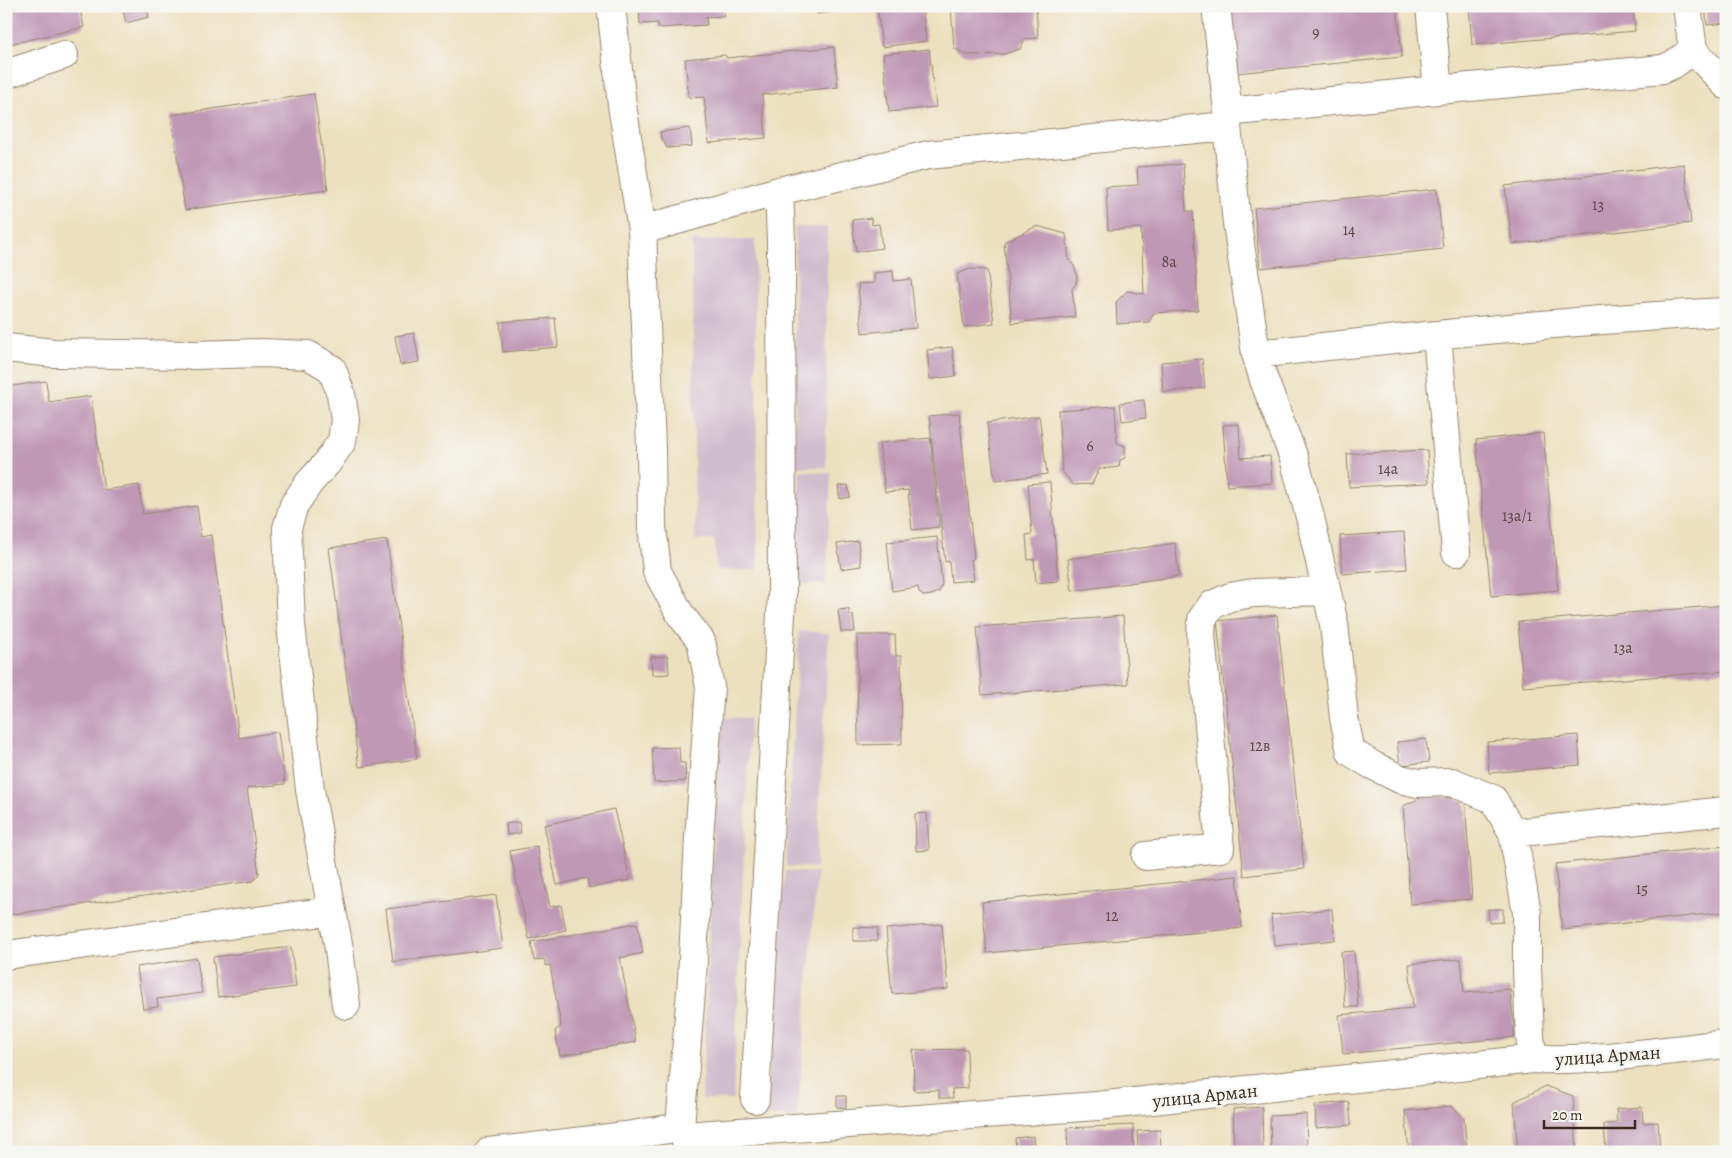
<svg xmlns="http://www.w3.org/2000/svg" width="1732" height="1158" font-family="Alegreya,serif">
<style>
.industrial{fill:#d0bdcd}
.building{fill:#bf98b5}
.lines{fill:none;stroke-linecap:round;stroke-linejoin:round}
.minor-casing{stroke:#94856e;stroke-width:30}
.minor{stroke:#fff;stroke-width:28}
.labels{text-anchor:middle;stroke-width:5;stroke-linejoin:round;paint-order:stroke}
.number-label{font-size:16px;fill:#5c4644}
.street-label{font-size:19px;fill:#3b2a1e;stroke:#f6f6f2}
</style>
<rect width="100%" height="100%" fill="#f6f6f2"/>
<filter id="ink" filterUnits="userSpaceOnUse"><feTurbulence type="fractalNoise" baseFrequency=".02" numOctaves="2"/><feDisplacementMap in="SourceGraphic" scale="10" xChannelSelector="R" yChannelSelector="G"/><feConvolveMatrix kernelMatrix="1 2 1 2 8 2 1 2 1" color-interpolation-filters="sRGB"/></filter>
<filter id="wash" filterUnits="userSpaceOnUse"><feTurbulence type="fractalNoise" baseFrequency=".0096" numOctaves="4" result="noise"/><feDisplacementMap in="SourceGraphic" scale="20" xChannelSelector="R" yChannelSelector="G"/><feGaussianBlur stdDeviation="1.12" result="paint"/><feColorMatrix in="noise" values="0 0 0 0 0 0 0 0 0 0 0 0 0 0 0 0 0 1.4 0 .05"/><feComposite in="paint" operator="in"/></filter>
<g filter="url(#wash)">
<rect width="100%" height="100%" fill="#ece0bf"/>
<path class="industrial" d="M795,227h32l-1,240h-31z
M755,240l3,330h-42l-1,-30h-20l-3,-299z
M800,471l31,2 -5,112 -31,-1z
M799,631l30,2 -13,235 -30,-2z
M719,717l31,1 -17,382 -31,-1z
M785,871l32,2 -20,245 -32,-2z"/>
<g id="blocks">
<path class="building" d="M6,6h73l5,21 -78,18z
M122,6h25l2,11 -23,6z
M639,6h84l1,10 -18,1 1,8 -49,3v-5l-18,1z
M817,6h54v1l-54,7z
M877,6h45l4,35 -44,6z
M951,6h85l2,32 -13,1 -5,10 -16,5 -37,1 -13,-7z
M1238,6h159l5,51 -166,16 -6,-66z
M1469,6h164l2,25 -163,14z
M1705,6h21v17l-19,2z
M834,47l4,40 -76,8 4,43 -57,5 -5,-46 -15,1 -4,-39 40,-4 2,3z
M929,49l7,58 -47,5 -6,-58z
M314,94l14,96 -143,20 -14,-95z
M690,128l2,18 -25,2 -6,-11 -1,-5z
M1183,164l3,47h7l5,99 -44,3 -5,9 -32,2 -1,-22 11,-11 17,3 -3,-66 -33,2 -2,-43 32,-2 -1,-18z
M1684,164l7,59 -179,21 -7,-58z
M1437,189l6,60 -183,19 -6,-60z
M871,218l1,7 7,-1 3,24 -26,4 -4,-32z
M1037,226l29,8 3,26 5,6 3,10 -1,8 -4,5 3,28 -63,6 -8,-81z
M970,269l17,1 7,53 -30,4 -7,-53z
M893,271l1,10 17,-2 5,49 -54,5 -4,-49 16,-1v-10z
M555,318l3,29 -55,5 -3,-30z
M414,333l5,29 -19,3 -5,-29z
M952,347l4,29 -26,3 -3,-29z
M1202,359l3,29 -42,4 -2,-30z
M46,381l3,21 42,-6 13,94 35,-5 4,29 54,-8 4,31 10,-2 28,203 39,-6 7,52 -38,4 12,86 -6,7 -247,34v-528z
M1144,400l2,18 -24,3 -2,-18z
M1115,406l2,37 8,3v12l-5,2 -1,7 -20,2 -7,15 -19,1 -11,-14 -4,-61z
M959,413l15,145 -3,2 3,20 -23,2 -2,-21 -4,1 -16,-146z
M1039,416l8,58 -52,7 -8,-58z
M1239,424l2,34 29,-2 2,27 -45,3 -4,-61z
M1543,433l15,157 -67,6 -15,-156z
M930,438l9,89 -27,3 -4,-40 -23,2 -6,-49z
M1427,450l2,33 -80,4 -2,-33z
M1050,482l8,99 -22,2 -2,-24 -6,1 -2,-25 6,-1 -4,-50z
M848,485l2,12 -10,2 -2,-13z
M1404,532l3,37 -65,5 -2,-38z
M937,537l5,47 -3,8 -8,3 -8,1 -4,-4 -1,-5 -26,4 -5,-49z
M387,540l30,219 -58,8 -30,-219z
M858,541l3,25 -20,3 -4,-25z
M1175,543l4,33 -107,15 -4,-32z
M1726,605v66l-203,16 -5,-65z
M849,609v6h4l2,17h-14l-3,-22z
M1277,615l27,254 -60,7 -27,-255z
M1123,616l5,68 -146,11 -5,-68z
M857,635h38l1,21h5l1,88 -44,1z
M668,656l1,18 -17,1 -1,-18z
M1578,735l2,30 -91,8 -2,-31z
M1426,739l3,23 -29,3 -3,-23z
M679,747l1,16h5l1,18 -32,2 -2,-35z
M1429,794l36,7 7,98 -62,5 -7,-98z
M614,809l16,71 -41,8 -2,-10 -30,7 -13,-60z
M927,813l2,37 -13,1 -1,-37z
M519,822l2,11 -14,2 -1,-11z
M537,846l13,61 11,-2 5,25 -37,9 -19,-88z
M1726,846v66l-164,18 -7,-66z
M1237,876l5,52 -255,25 -5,-51z
M496,895l7,53 -110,14 -7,-53z
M1332,909l3,31 -61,6 -3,-31z
M1488,909h15v13l-14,1z
M637,923l6,30 -23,5 16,84 -76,14 -5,-25 6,-5 -11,-61 -4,1 -2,-7 -10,2 -3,-19z
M942,924l6,65 -56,5 -6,-65z
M853,927l25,1 -1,13h-24z
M291,947l5,40 -78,10 -5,-40z
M1354,951l4,56h-13l-4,-55z
M197,958l5,35 -45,6 1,8 -15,2 -6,-42z
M1461,959l3,34 46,-4 5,48 -172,17 -4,-39 74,-7 -4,-44z
M967,1049l1,39 -16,1 1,9h-14v-8l-25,1 -1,-41z
M1546,1086l27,10 4,56h-59l-4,-50z
M837,1096h9v12l-9,-1z
M1349,1102l2,23 -35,3 -1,-23z
M1452,1106l12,12 3,34h-58l-4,-41z
M1262,1107l1,45h-29l-1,-43z
M1642,1107l1,16 15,-1 2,30h-54l-2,-28 13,-1 -1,-14z
M1306,1114l1,38h-36l-1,-36z
M1133,1125l1,27h-66l-1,-24z
M1160,1130l1,22h-23l-1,-21z
M1033,1136l2,16h-19l-1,-14z"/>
</g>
</g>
<g filter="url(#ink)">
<use href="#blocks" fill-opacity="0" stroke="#94856e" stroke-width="1"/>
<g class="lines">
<defs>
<path id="minor" d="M611,6l11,99 20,125 9,217 1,80 5,44 23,43 21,27 9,46 -11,151 -7,141 -12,148 11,25
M1216,6l12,106 -1,14 10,97 19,131 8,26 30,78 16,59 24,107 10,94 7,34 21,13 28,14 18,4 34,-1 41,17 20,34 14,80v56l3,68 3,22
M1430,6l8,84
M1687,6l6,44 33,35
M6,74l58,-19
M1228,112l199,-21 236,-22 11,-5 19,-14
M642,230l137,-39 149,-36 299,-29
M1437,335l19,217
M6,348l48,5 140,2 67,-2 47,2 24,14 9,25 4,26 -3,21 -15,22 -18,20 -15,22 -7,23 4,97 19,165 29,159 7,56
M1256,354c156,-17 313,-34 470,-42
M1513,833l213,-22
M1146,856l74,-8 -19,-213 1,-16 10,-14 18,-8 23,-4 73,-2
M6,955l325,-44
M755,1099l27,-504 -1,-355 -2,-49
M684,1136l413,-30 436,-47c65,2 129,-8 193,-15
M489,1152l137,-16 54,-9"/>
</defs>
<use href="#minor" class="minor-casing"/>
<use href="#minor" class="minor"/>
</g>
</g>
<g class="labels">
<g class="number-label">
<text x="1316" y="38">9</text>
<text x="1598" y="210">13</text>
<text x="1349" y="235">14</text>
<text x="1169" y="267">8а</text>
<text x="1090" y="451">6</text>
<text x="1388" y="474">14а</text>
<text x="1517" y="521">13а/1</text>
<text x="1623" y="653">13а</text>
<text x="1260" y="751">12в</text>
<text x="1642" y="894">15</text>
<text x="1112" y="921">12</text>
</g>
<g class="street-label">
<text transform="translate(1608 1055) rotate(-4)" y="7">улица Арман</text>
<text transform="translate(1205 1095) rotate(-6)" y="7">улица Арман</text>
</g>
</g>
<rect width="1732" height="1158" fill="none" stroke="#f6f6f2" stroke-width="25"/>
<path d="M1544 1120v8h91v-8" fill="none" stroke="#3b2a1e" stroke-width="2.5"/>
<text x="1552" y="1120" font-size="15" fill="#3b2a1e" stroke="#f6f6f2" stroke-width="4" paint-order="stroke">20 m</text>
</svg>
